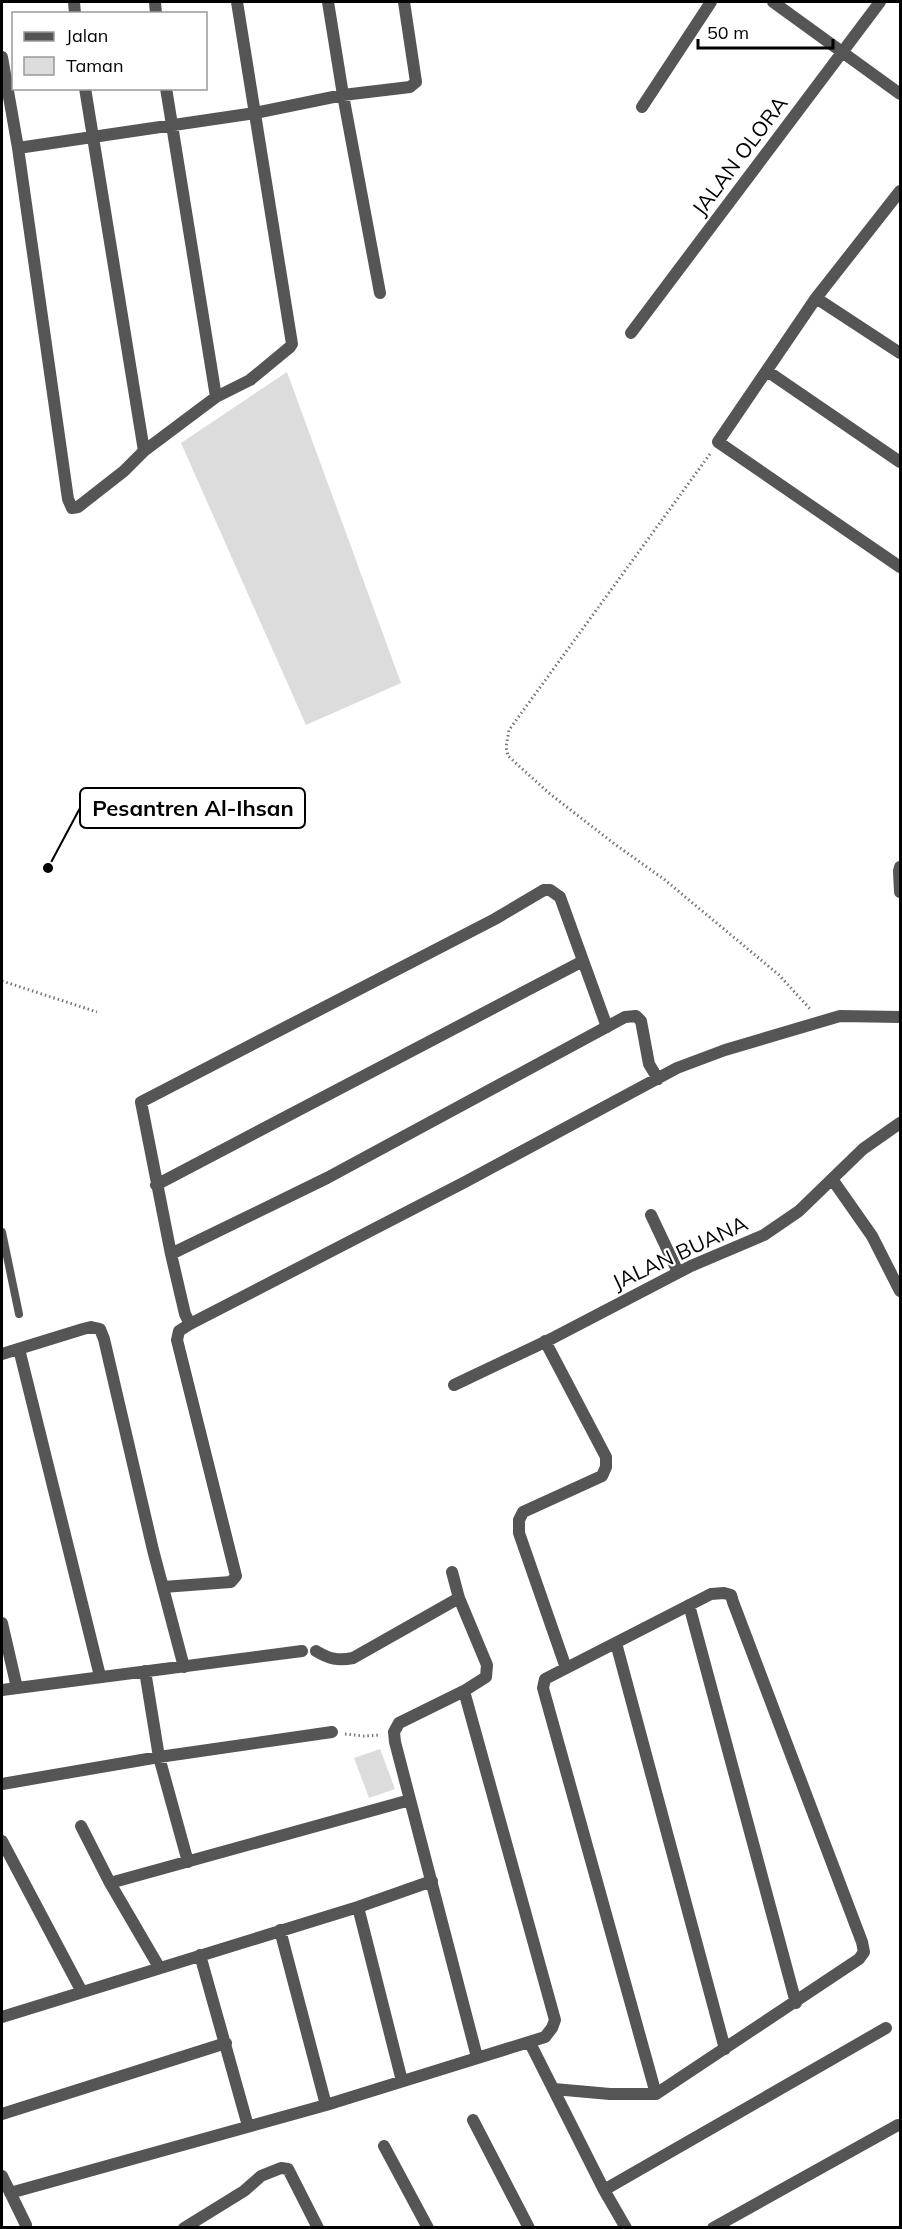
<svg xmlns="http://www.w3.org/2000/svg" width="902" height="2229" font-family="Mulish,sans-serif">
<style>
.green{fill:#dcdcdc}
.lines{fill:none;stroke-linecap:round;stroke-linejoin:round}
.path{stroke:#777;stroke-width:3;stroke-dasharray:1.5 3;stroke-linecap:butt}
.lane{stroke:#555;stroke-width:8}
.street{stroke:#555;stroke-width:12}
.labels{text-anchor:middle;stroke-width:4.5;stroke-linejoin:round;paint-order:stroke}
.street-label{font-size:21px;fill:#000;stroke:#fff}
.leader{fill:none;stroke:#000;stroke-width:2}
.callout-dot{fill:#000;stroke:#fff;stroke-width:2}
.callout{fill:#fff;stroke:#000;stroke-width:2}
.callout-label{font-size:22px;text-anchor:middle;font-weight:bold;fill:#000}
</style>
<rect width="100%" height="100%" fill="#fff"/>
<path class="green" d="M287,372l114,311 -95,42 -125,-282z
M380,1749l15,40 -26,9 -15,-40z"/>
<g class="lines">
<path class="path" d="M710,454l-201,276 -3,17 2,9 42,38 66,51 49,35 114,95 32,35
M2,981l95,31
M345,1734l19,2 17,-1"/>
<path class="lane" d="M2,1232l17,82"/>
<path class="street" d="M74,2l1,12
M155,2l1,12
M328,2l15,93 37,198
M773,2l127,92
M2,57l16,91 50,351 4,9 6,-1 46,-36 20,-20 72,-54 34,-17 40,-33 2,-3 -55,-342
M85,88l59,363
M166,88l50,309
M642,107l69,-105
M18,148l237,-35 88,-18 67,-8 6,-5 -12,-80
M900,191l-84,107 -98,144 182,125
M816,298l84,55
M631,333l249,-331
M767,371l133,91
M900,867l-1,4 1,21
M607,1027l-47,-130 -10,-7h-6l-49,29 -354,183 30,152 14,60 5,10 275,-142 212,-114 48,-18 115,-34 60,1
M832,1179l40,57 28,55
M156,1185l427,-224
M651,1215l27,57
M171,1254l156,-76 298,-161 11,-1 5,5 8,43 9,15
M545,1341l61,116v10l-4,9 -79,36 -4,8v13l47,135
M19,1349l81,327
M2,1354l81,-25 8,-2 9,2 4,10 49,211 31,117
M454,1385l95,-45 142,-74 73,-31 35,-24 64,-62 37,-26
M452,1572l7,26 28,67 -1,12 -22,14 -65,32 -5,9 1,10 82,315
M163,1587l68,-5 5,-6 -59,-236 2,-9 11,-7
M689,1605l107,398
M2,1623l15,65
M616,1643l109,406
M316,1651c13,8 22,10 37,7l106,-60
M145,1671l14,86 29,105
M2,1690l300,-39
M2,1784l157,-27 173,-25
M81,1826l29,57 49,84
M2,1841l80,151
M110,1883l300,-83
M358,1907l44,174
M280,1930l46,175
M200,1955l48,171
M2,2017l356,-110 74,-26
M530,2043l74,147 22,38
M554,2089l56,5h46l203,-135 5,-7 -2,-10 -129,-340 -2,-7 -7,-2 -13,1 -166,85 -2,9 113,406
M2,2114l224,-71
M473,2120l56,108
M384,2146l44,82
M2,2176l24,49
M604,2190l282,-162
M10,2193l316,-88 219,-68 7,-9 3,-8 -91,-329
M184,2228l60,-37 17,-15 20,-8 7,1 30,59
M713,2228l185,-103"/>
</g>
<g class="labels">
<g class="street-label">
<text transform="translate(740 156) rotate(-53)" y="7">JALAN OLORA</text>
<text transform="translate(680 1253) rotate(-25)" y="7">JALAN BUANA</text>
</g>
</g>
<path class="leader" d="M48 868L80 808"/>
<circle class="callout-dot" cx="48" cy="868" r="6"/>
<rect class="callout" x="80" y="788" width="225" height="40" rx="6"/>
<g class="callout-label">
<text x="193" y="816">Pesantren Al-Ihsan</text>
</g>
<rect width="902" height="2229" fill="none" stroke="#000000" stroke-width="6"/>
<rect x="12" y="12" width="195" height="78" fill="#ffffff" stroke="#999999" stroke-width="1.5"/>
<rect x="24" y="32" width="30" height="9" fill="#555555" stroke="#999999" stroke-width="1.5"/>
<text x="66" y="42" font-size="18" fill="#000000">Jalan</text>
<rect x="24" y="57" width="30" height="18" fill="#dcdcdc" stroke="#999999" stroke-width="1.5"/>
<text x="66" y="72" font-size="18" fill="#000000">Taman</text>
<path d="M698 39v9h135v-9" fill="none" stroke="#000000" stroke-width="3"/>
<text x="707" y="39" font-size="18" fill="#000000" stroke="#ffffff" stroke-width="4.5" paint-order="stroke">50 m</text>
</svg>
